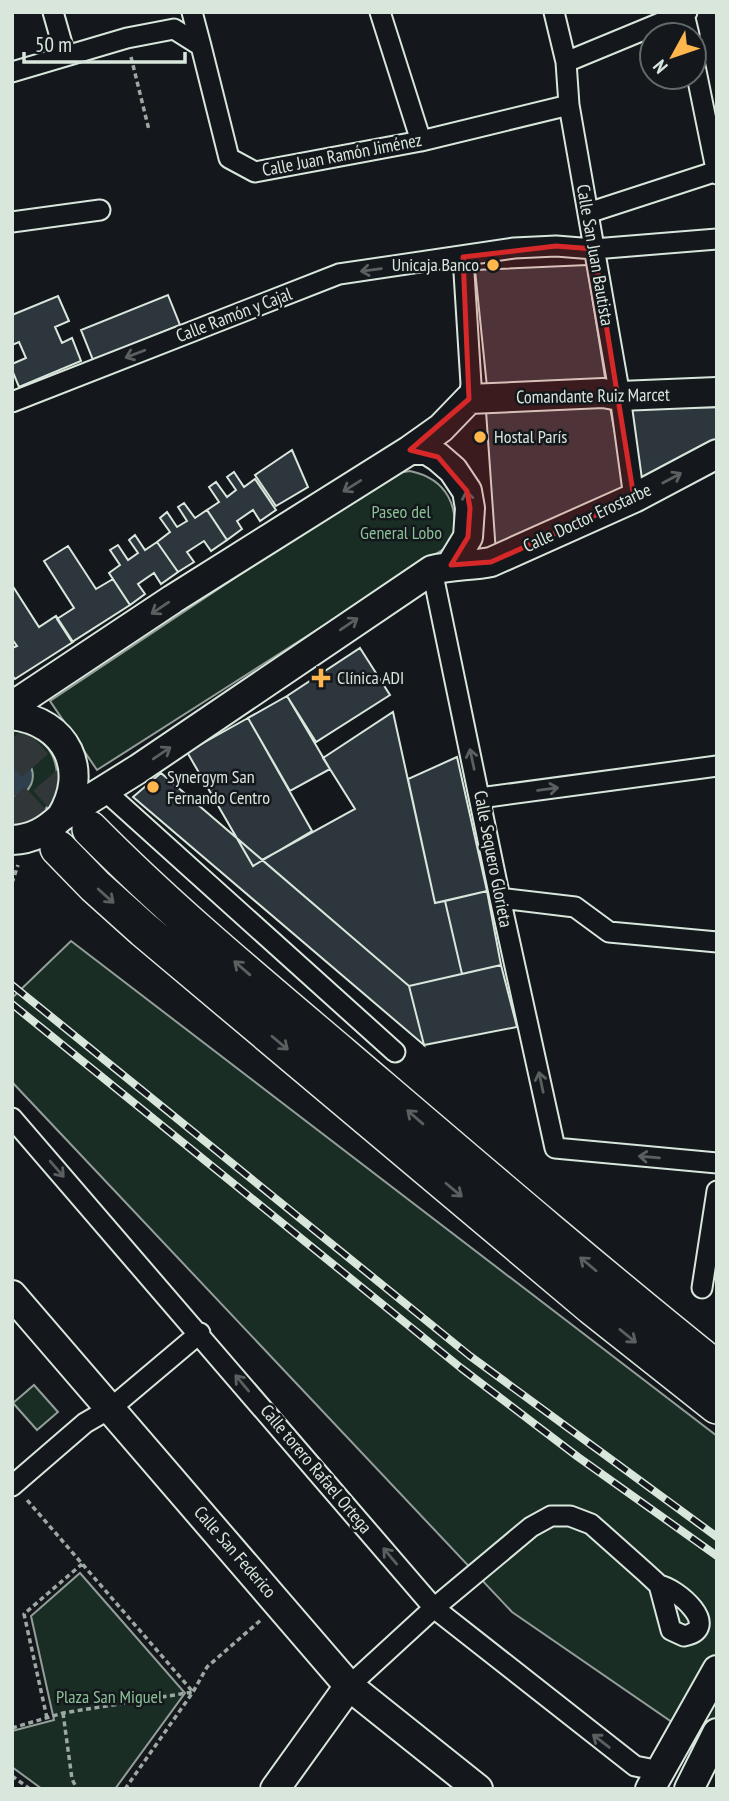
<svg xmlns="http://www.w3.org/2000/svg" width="729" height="1801" font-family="'PT Sans Narrow',sans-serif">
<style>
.green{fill:#1a2d24;stroke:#939e99;stroke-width:2}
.water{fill:#2f3f4d;stroke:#939e99;stroke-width:2}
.building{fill:#2c363c;stroke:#d8e6dc;stroke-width:2}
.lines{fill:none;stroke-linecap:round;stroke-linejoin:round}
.highway-tunnel{stroke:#313739;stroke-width:35;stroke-dasharray:35 18;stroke-linecap:butt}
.street-casing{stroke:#d8e6dc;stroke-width:23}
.secondary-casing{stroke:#d8e6dc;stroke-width:32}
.highway-casing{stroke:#d8e6dc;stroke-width:38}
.path{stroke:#9da8a2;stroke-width:3.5;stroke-dasharray:5 3.5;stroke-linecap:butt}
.street{stroke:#14181c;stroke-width:19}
.secondary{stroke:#14181c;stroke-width:28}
.highway{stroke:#14181c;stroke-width:35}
.rail-casing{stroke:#d8e6dc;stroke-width:8}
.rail{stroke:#14181c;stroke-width:5;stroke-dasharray:16;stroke-linecap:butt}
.oneway{stroke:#59605f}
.marked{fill:#d62828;fill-opacity:0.2;stroke:#d62828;stroke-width:5;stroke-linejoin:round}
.poi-dot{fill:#ffb74d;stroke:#14181c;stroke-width:2.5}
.labels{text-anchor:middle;stroke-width:5;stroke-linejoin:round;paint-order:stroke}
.street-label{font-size:18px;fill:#d8e6dc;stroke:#14181c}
.poi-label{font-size:18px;fill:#d8e6dc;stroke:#14181c;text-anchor:start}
.park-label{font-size:18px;fill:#8ac095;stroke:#14181c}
</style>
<rect width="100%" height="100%" fill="#14181c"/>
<path class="green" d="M410,471c38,8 50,37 43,72l-356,227 -47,-69 341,-227z
M12,730c60,2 60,92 0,94z
M71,941l646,495v317l-205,-141 -500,-530v-84z
M34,1385l24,27 -21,18 -24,-27z
M80,1573l105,120 -70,96h-73l-30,-22v-36l42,-11 -23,-104z"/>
<path class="water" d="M12,754l16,7c10,16 4,33 -16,37z"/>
<path class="building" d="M587,265l19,118 -119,4 -12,-117z
M168,295l12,30 -87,35 -12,-30z
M58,296l11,25 -14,6 7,16 10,-5 9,23 -62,26 -7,-17v-6l14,-6 -7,-16 -7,3v-30z
M610,407l16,85 -130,61 -10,-142z
M717,407v36l-76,38 -13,-73z
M292,450l16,37 -32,19 -21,-31z
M234,472l10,15 11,-8 21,31 -16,11 -7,-11 -16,11 5,8 -15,11 -20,-30 12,-8 -10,-15 7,-5 11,15 9,-7 -9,-13z
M184,503l11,15 12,-8 20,30 -16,11 -7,-10 -17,11 7,10 -16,10 -21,-30 13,-10 -10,-14 7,-6 10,15 10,-6 -9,-14z
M135,535l10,15 12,-8 21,30 -17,12 -7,-11 -16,11 7,10 -15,11 -21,-32 11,-8 -10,-15 8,-5 10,15 10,-7 -9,-13z
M68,546l28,43 17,-10 17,26 -58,37 -15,-23 17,-11 -30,-47z
M12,585l27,42 17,-11 17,26 -58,37 -3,-4v-27l5,-2 -5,-7z
M360,648l30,47 -74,47 -29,-46z
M287,696l43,73 -40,22 -42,-73z
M393,712l42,191 10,-2 17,73 -53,12 -147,-126 93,-51 -32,-51z
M248,718l64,113 -59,35 -66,-114z
M457,757l30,134 -52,12 -27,-124z
M161,773l248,213 15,59 -291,-248z
M487,891l14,74 -39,9 -17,-73z
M501,965l16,62 -93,18 -15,-59z"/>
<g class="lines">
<path class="highway-tunnel" d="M12,739l76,88
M12,799l46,49"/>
<defs>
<path id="street" d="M53,12l12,42
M380,12l41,129
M554,12l12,50 3,43 51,291 14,102
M684,14l5,21
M201,46l28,112 26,14 166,-31 148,-36
M694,61l23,113
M566,62l121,-50
M12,72l115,-34 47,-9 27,17 -9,-34
M588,213l129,-42
M12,222l88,-12
M463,257l8,127 -2,15
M12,402l327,-128 175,-26 42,-2 38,3 123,-10
M432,570l68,328 55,250 162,15
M104,790l291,262
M480,798l237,-32
M500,898l75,9 34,25 108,10
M12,1118l422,490 201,158 25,5
M702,1288l15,-97
M12,1486l73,-63 26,-15 89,-75
M349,1686l85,-78 97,-81 20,-11h19l21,8 54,48 14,13 12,45 13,6c39,-8 -7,-48 -25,-51"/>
<path id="secondary" d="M410,450h17l11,7 15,13 14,21 3,17 -2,29 -17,28
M12,706l161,-107 237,-149 31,-22 28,-29 134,-6 17,3 97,-4
M12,715c55,7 78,55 49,102
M12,840c21,-1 34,-9 49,-23l77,-48 294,-199c20,-5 39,-4 59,-8l143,-64 83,-44
M12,1295l337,391 129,103
M275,1789l74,-103
M650,1789l67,-119
M689,1789l28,-56"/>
<path id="highway" d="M90,829c80,81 167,153 253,226 124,106 247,212 374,314
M58,848l37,38 49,44 448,377 125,99"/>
</defs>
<use href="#street" class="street-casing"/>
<use href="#secondary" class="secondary-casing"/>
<use href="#highway" class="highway-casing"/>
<path class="path" d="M131,57l18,73
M12,883l6,-18
M63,1713l9,66 5,10
M47,1718l-23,-104 58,-50
M12,1728l51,-15 130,-21 -166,-192
M12,1776l18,13
M125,1789l68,-97 14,-25 55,-48"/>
<use href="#street" class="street"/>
<use href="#secondary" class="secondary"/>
<use href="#highway" class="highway"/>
<defs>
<path id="rail" d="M12,985l458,371 247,181
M12,1004l449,364 117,89 139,99"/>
</defs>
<use href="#rail" class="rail-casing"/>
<use href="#rail" class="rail"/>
</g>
<defs><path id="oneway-shaft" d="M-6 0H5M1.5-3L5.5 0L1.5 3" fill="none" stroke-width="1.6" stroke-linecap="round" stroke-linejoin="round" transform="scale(1.75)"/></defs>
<g class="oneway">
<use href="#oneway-shaft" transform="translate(371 270) rotate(172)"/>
<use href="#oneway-shaft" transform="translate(135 354) rotate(159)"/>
<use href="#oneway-shaft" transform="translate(672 478) rotate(-28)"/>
<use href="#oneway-shaft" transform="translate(352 486) rotate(148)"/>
<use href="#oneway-shaft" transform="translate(468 501) rotate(-100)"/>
<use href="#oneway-shaft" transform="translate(160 608) rotate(146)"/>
<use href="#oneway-shaft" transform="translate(349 624) rotate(-34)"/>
<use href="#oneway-shaft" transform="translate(162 753) rotate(-34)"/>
<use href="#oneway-shaft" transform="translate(472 759) rotate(-102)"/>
<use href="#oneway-shaft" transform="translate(548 789) rotate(-8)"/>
<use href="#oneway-shaft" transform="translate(106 896) rotate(42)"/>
<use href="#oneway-shaft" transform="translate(242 968) rotate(-139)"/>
<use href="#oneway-shaft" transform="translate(280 1043) rotate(40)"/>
<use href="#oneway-shaft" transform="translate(541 1082) rotate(-102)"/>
<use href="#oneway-shaft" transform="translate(415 1117) rotate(-139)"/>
<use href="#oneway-shaft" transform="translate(649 1157) rotate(-175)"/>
<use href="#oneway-shaft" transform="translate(57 1169) rotate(49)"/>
<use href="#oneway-shaft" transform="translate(454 1190) rotate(40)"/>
<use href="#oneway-shaft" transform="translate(588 1264) rotate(-140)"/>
<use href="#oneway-shaft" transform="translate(628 1336) rotate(39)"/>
<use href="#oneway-shaft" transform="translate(242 1383) rotate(-130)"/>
<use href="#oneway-shaft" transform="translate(390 1556) rotate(-130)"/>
<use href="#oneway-shaft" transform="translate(601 1741) rotate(-142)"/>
</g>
<path class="marked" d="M556,246l38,3 40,249 -143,64 -40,3 17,-28 2,-29 -3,-17 -29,-34 -28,-7 59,-51 -6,-142z"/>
<g class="poi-dot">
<circle cx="493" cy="265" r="7"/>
<circle cx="480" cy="437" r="7"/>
<path d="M317.5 667.5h7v7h7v7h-7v7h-7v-7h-7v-7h7z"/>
<circle cx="153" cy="787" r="7"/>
</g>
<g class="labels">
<g class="street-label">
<text transform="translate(342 155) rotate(-11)" y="6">Calle Juan Ramón Jiménez</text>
<text transform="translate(595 255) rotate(80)" y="6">Calle San Juan Bautista</text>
<text transform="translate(234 315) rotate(-21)" y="6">Calle Ramón y Cajal</text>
<text transform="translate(593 396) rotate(-1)" y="6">Comandante Ruiz Marcet</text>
<text transform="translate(587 518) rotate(-25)" y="6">Calle Doctor Erostarbe</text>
<text transform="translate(493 859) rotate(79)" y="6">Calle Sequero Glorieta</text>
<text transform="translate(316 1469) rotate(50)" y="6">Calle torero Rafael Ortega</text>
<text transform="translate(235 1552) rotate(49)" y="6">Calle San Federico</text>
</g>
<g class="poi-label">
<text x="479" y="271" text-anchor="end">Unicaja Banco</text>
<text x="494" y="443">Hostal París</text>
<text x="337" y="684">Clínica ADI</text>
<text x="167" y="783">Synergym San<tspan x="167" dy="21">Fernando Centro</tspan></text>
</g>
<g class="park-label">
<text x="401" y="518">Paseo del<tspan x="401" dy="21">General Lobo</tspan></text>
<text x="109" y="1703">Plaza San Miguel</text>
</g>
</g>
<rect width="729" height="1801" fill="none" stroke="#d8e6dc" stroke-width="28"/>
<g transform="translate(673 56) rotate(230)"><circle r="33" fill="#14181c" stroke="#626a69" stroke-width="2"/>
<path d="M0-5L12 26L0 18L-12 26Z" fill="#ffb74d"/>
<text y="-10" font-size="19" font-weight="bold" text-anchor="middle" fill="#d8e6dc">N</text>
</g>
<path d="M24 52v10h161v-10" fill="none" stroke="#d8e6dc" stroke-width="3.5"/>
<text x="35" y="52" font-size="21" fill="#d8e6dc" stroke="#14181c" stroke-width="5" paint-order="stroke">50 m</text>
</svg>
